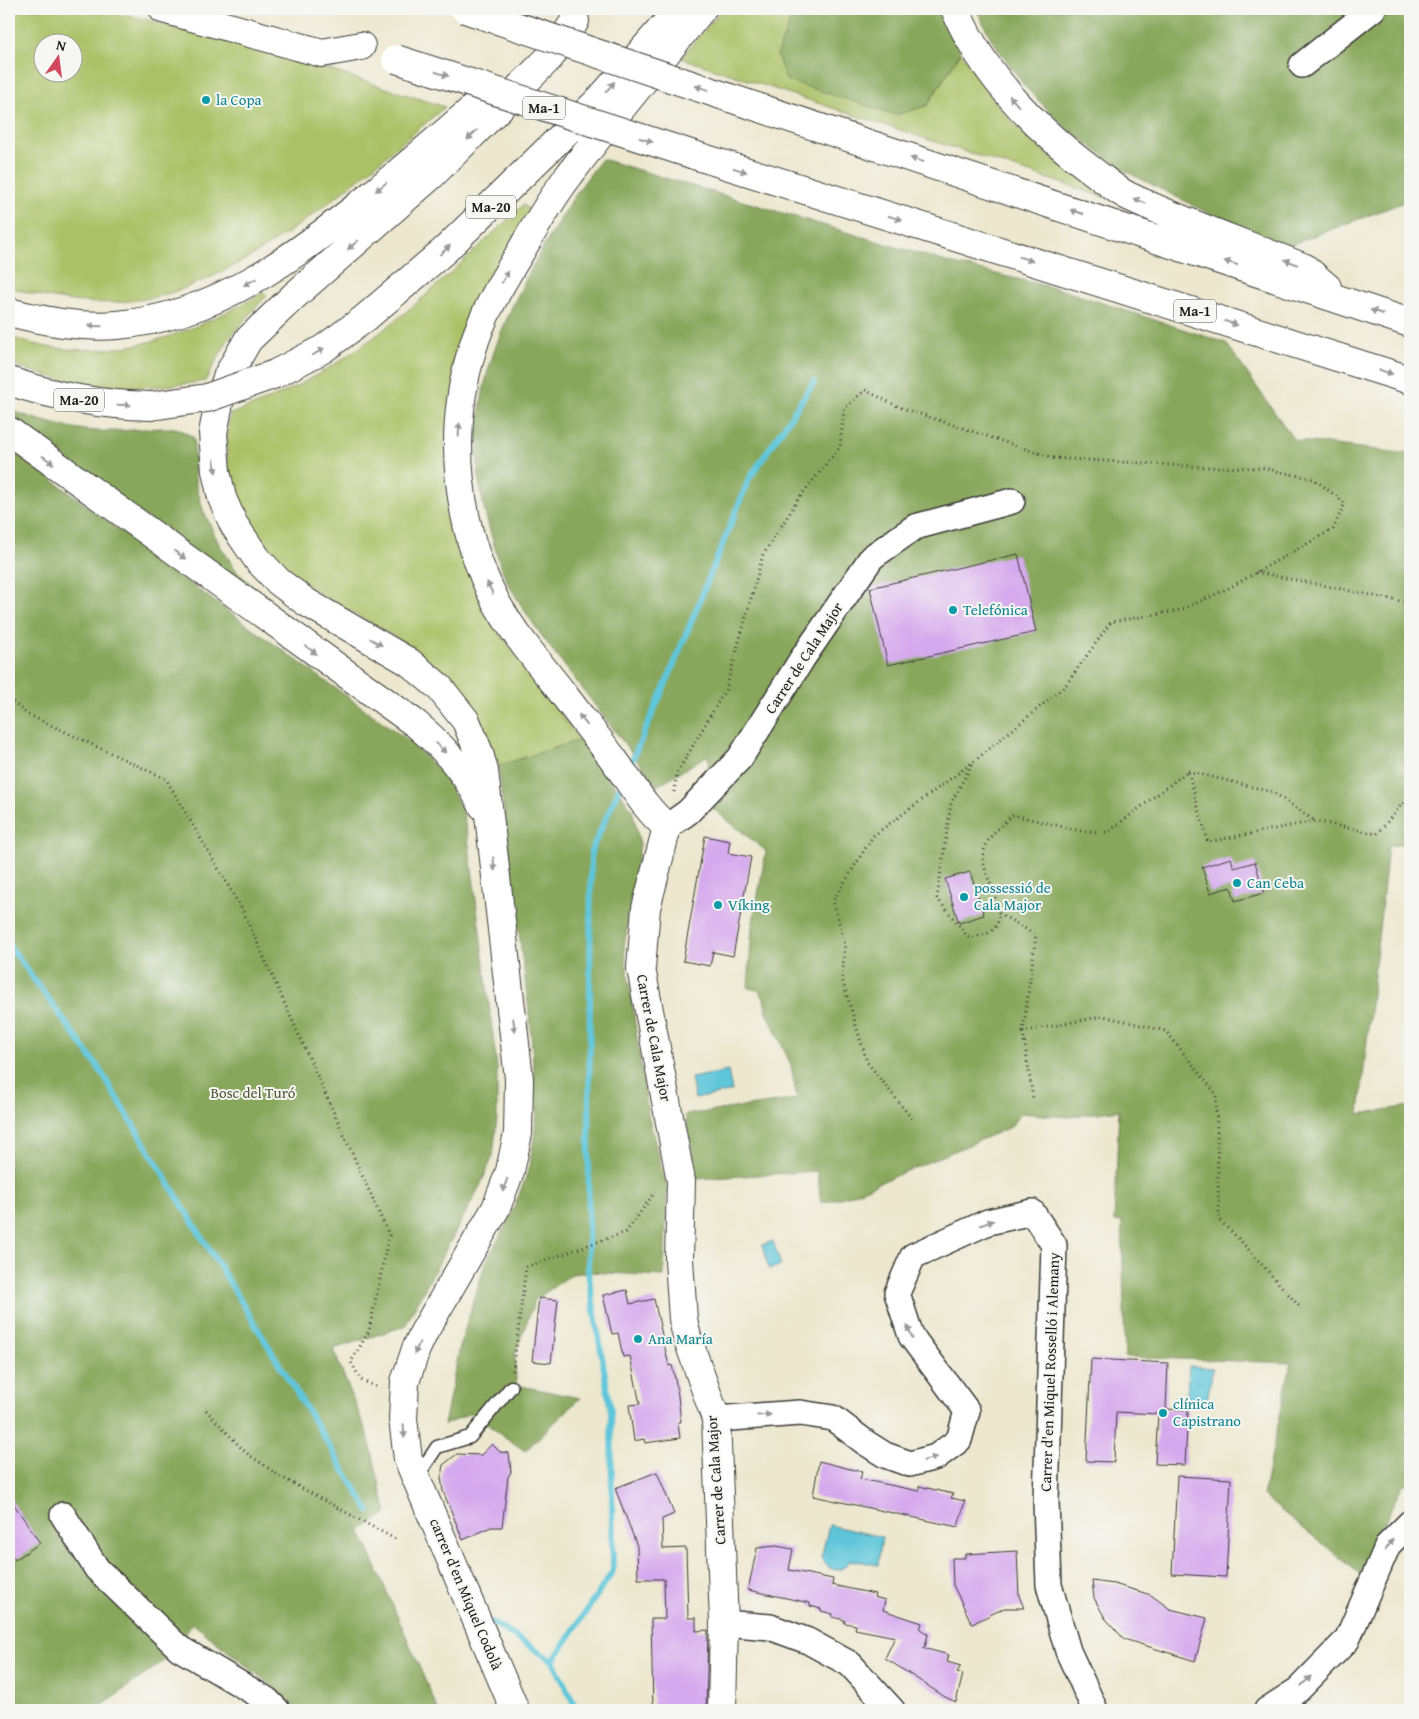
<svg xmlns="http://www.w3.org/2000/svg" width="1419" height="1719" font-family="'Gentium Book Plus',serif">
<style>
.green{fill:#abc166;stroke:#646e41;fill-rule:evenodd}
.forest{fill:#88a75b;stroke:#52623c}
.water{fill:#5ec6da;stroke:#3d717b}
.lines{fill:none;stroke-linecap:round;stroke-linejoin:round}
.stream{stroke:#5ec6da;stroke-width:6}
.building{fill:#d5a9ed}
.service-casing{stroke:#3b3a37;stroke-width:15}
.minor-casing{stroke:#3b3a37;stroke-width:28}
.tertiary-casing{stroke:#3b3a37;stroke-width:30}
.motorway-casing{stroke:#3b3a37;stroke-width:30}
.path{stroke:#3b3a37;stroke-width:3;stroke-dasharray:1 4;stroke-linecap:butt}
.service{stroke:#fff;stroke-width:12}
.minor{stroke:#fff;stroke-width:25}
.tertiary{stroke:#fff;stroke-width:28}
.motorway{stroke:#fff;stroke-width:28}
.motorway-bridge-casing{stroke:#3b3a37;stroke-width:30;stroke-linecap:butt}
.motorway-bridge{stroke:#fff;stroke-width:28}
.oneway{fill:#999}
.culture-dot{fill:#0f9aa8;stroke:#f6f6f2;stroke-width:2}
.labels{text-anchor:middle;stroke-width:4;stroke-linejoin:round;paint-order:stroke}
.shield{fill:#f6f6f2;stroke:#5d5d5c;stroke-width:1}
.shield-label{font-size:14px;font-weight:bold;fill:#1c1c1c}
.culture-label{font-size:15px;fill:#0d838f;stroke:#f6f6f2;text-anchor:start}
.street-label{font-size:15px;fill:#1c1c1c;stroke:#f6f6f2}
.park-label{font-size:15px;fill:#4e5636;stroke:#f6f6f2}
</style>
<rect width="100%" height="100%" fill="#f6f6f2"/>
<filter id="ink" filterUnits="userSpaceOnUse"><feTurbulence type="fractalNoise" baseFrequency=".02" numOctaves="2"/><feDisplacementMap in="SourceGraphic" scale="10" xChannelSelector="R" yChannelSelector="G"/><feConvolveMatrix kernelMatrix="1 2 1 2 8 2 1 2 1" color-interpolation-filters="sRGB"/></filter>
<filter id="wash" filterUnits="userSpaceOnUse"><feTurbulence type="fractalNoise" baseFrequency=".0096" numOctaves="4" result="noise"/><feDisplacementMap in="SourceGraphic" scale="20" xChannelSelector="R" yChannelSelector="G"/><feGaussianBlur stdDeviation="1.12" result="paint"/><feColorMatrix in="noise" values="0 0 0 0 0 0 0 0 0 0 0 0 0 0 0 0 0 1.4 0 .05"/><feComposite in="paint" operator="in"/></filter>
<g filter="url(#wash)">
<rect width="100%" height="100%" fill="#ece7ce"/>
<path class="green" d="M9,9h83l52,10 161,43 140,45c-82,67 -185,165 -290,190 -50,11 -99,5 -146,-10zM42,42h30v30h-30z
M722,9h73l-18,46 150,51 34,-54c20,33 43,64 72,90 25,23 56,41 85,60l-437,-144z
M523,205l9,6 -87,231 2,52 14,57 42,87 77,102 -82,26c-8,-26 -18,-53 -36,-74 -51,-62 -136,-80 -190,-137 -10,-11 -19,-25 -26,-38 -18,-31 -23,-67 -16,-103 120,-39 204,-125 293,-209z
M264,292l3,3 -38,43 -24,43c-68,11 -132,8 -196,-18v-26c14,4 30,9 45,11 81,9 141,-17 210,-56z"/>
<path class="forest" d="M795,9h142l24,43 -35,54 -30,9 -110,-35 -9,-25z
M976,9h434v182l-8,12 -115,43 -55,-21 -109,-55 -56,-41 -41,-41 -34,-48z
M602,159l348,104 109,26 167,54 68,97 116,14v388l-22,5 -29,267 51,-8v378h-7l-43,90 -97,-78 28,-133 -166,-6 -3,-136 -8,1 5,-112 -50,7 -49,-4 -9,14 -163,69 -27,7 -4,-32 -120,8 -12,-64 112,-16 -6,-34 -25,-55 -2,-12 -6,-8 -10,-2 4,-61 14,-76 -54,-43 -4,-53 -51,31c-28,-36 -55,-72 -83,-108 -24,-31 -49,-63 -67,-97 -8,-17 -13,-36 -18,-54 -30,-102 1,-185 51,-274 19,-33 38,-65 62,-94z
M9,410c23,8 46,15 70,19 34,6 63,-2 95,-1 8,1 14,6 20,10l1,43 8,29 16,34 19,29 30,26 -5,5 -254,-188z
M9,447l187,141 213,153 34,33 19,36 6,27 29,230v52l-4,37 -13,30 -75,140 -72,23 35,87 19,78 -27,16 78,180h-139l-28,-25 -79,-62 -20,32 -76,55h-87z
M580,740l52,69 8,35 -16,103 24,168 19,74 -3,87 -76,-4 -16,2 -37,26 -20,54 1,31 64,13 -55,53 -54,-38 -27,12 17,-83 24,-78 28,-53 17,-45 7,-51 -7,-95 -32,-254z"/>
<path class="water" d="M728,1071l4,20 -37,8 -4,-21z
M773,1241l8,25 -12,3 -7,-24z
M1189,1366l24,2 -7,38 -20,-1z
M829,1525l53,12 -4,28 -27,-5c-11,14 -21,13 -30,-2z"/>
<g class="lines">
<path class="stream" d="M629,767l41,-93 79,-195 65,-97
M9,945l89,122 271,444
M492,1622l61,39
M577,1710l-24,-49 60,-90 -2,-159 -23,-140 3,-421 31,-68"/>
</g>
<g id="blocks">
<path class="building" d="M1018,554l18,78 -148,33 -18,-77z
M705,836l25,5 -2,12 23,4 -18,99 -20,-4 -3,14 -27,-5z
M1231,858l3,10 21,-6 9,31 -29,8 -4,-14 -21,6 -8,-26z
M970,872l14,43 -25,8 -14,-44z
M627,1290l3,14 24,-5 15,67 3,-1 5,23 4,34h-3l2,16 -35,5 -1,-4 -10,2 -5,-36 11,-1 -10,-48 -7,1 -5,-24 -6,1 -9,-39z
M539,1298l19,2 -7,63 -19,-2z
M1091,1359l77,4 -2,46 22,1 -3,55 -30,-1 3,-50 -42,-2 -2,50 -28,-1z
M492,1444l8,8 9,1 2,19 -3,5 -6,50h-11l-28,13 -20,-49 -2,-14 2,-12 14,-11 24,1z
M819,1461l43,11 -2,7 59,12v-5l34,8 -2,4 14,3 -7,26 -145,-31z
M657,1472l17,42 -12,5 1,30 23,-1 2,70h8v13l12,-1 -2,80h-53l-2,-91h14l-1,-40h-26l-1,-33 -22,-58z
M1177,1476l54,3 -5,98 -54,-3z
M9,1497l31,46 -25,17 -6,-9z
M776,1546l17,3 -4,21 44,9 -1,6 43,9 -1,3 11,3 -2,10 39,13 -2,6 8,5 -3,13 -2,1 26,7 -2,7 14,4 -4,6 6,2 -7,28 -11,-5 -60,-39 10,-21 -40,-8 1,-4 -12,-2 1,-3 -13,-3 1,-3 -12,-3v-2l-11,-3v-3l-62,-13 9,-42z
M1017,1551l2,45 5,12h-20l-32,16 -19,-39 -1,-27h13v-4z
M1092,1581l22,3 37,11 19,14 37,9 -12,43 -71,-22 -19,-21 -11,-20z"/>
</g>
</g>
<g filter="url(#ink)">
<use href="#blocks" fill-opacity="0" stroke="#3b3a37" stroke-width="1"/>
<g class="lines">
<defs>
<path id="service" d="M417,1477l20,-30 33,-10 41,-50"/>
<path id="minor" d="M1302,65l71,-56
M667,827l21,-15 52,-54 62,-99 70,-102 43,-30 97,-26
M716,1419l84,-6 33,5 33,25 19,12 25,9 26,-7 23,-17 8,-29 -56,-75 -14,-43 16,-37 75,-34 44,-10 22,33 -8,256 3,84 19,66 27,59
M63,1515l34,54 82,79 88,52 10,10
M724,1623l46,4 38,14 42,23 42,46
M1267,1710l31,-20 49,-50 41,-95 22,-22"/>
<path id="tertiary" d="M667,827l-21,81 -5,60 40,213 -2,79 4,59 4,18 29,82 8,204 -2,87
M405,1382l-2,37 5,40 107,251"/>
<path id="motorway" d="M163,9l159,44 39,-7
M955,9c28,67 81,120 139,163 11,8 22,18 34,24 57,27 118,48 177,72l22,19
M748,104l662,219
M694,155l716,225
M9,312c35,9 71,16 108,13 98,-8 178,-68 252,-128 39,-32 77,-65 115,-98
M275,374l48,-25 41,-30 81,-69 157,-153 77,-88
M9,381c47,16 92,24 142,25
M9,431l407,293c28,23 51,50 67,82
M667,827c-22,-18 -36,-44 -53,-67 -17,-23 -36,-46 -53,-69 -23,-29 -47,-57 -65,-89 -40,-76 -49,-170 -24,-252 10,-35 30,-68 49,-99 15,-26 31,-54 49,-77 42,-57 88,-110 132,-165
M405,1382l11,-33 8,-17 72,-124 14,-37 8,-38 1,-54 -35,-308 -5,-18 -13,-32 -27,-34 -30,-25 -103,-60 -27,-20 -21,-22 -24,-35 -12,-27 -6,-27 -3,-38 7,-35 8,-23 20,-35 46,-44 138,-121 118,-118 25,-36"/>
</defs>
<use href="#service" class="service-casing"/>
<use href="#minor" class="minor-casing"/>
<use href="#tertiary" class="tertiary-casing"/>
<use href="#motorway" class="motorway-casing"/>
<path class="path" d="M1256,572l154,31
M9,699l18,15 139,65 77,132 146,324 -20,96 -18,31 10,18 18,8
M972,764l-21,39 -14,95 31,39c57,-2 17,-51 15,-79 0,-18 18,-33 30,-43l68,16 27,1 80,-61 20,71 107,-21 62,13 33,-39
M1188,771l85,21 42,29
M674,792l3,-19 49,-84 37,-134 36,-57 41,-51 4,-38 21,-19 34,17 154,51 152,9 58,1 51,11 31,24 -12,26 -104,59 -48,22 -70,12 -46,64 -93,77 -99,73 -40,65 12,43 -3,35 25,83 45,57
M999,913l37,22 -13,97 80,-16 63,15 50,63 3,126 21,20 59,66
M1023,1032l10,67
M513,1371l13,-104 100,-35 29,-40
M206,1410l39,42 36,25 114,62"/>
<use href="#service" class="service"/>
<use href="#minor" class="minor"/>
<use href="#tertiary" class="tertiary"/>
<use href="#motorway" class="motorway"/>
<defs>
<path id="motorway-bridge" d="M465,9l283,95
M396,59l298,96
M151,406l56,-8 68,-24"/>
</defs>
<use href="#motorway-bridge" class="motorway-bridge-casing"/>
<use href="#motorway-bridge" class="motorway-bridge"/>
</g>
<defs><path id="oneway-solid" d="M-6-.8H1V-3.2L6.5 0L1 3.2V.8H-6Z" transform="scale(1.25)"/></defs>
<g class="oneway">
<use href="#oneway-solid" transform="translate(442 74) rotate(18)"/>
<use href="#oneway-solid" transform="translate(610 87) rotate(-49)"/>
<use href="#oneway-solid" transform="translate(702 88) rotate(-162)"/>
<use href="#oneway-solid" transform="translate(1014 101) rotate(-131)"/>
<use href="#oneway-solid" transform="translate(472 135) rotate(135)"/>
<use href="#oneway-solid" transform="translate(646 140) rotate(18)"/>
<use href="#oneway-solid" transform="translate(917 160) rotate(-162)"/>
<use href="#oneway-solid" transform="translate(740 170) rotate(17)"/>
<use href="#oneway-solid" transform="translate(381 187) rotate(141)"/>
<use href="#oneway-solid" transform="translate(1140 201) rotate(-158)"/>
<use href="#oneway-solid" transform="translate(1077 212) rotate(-162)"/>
<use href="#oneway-solid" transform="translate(895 218) rotate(18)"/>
<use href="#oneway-solid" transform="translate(353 245) rotate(139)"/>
<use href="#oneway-solid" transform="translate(445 250) rotate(-42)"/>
<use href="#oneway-solid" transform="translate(1026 259) rotate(17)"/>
<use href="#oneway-solid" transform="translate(1291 262) rotate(-158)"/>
<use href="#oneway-solid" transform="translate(1231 263) rotate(-162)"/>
<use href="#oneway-solid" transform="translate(505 277) rotate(-61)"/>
<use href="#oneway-solid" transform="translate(250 282) rotate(151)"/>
<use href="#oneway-solid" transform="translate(1377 312) rotate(-162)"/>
<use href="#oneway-solid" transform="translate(1231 323) rotate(18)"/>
<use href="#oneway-solid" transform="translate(95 326) rotate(-179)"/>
<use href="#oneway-solid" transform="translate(318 352) rotate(-32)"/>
<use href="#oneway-solid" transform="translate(1386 372) rotate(18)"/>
<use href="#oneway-solid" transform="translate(124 405) rotate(1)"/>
<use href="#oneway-solid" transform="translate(459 430) rotate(-86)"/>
<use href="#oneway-solid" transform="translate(48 460) rotate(36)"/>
<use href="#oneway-solid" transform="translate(215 466) rotate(83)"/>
<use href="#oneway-solid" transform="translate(180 555) rotate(36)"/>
<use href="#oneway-solid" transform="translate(490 588) rotate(-115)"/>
<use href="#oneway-solid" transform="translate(376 642) rotate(30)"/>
<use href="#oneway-solid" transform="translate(311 650) rotate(36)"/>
<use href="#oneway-solid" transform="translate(583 720) rotate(-128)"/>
<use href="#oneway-solid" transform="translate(441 748) rotate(46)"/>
<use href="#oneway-solid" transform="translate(494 864) rotate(83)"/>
<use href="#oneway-solid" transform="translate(514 1025) rotate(83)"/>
<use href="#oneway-solid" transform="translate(505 1185) rotate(110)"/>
<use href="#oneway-solid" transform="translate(987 1223) rotate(-19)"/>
<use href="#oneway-solid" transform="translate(910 1332) rotate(-113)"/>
<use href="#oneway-solid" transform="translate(417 1348) rotate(114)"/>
<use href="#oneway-solid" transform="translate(764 1415) rotate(-4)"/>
<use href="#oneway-solid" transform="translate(404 1431) rotate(86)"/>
<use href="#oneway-solid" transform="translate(930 1459) rotate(-16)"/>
<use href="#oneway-solid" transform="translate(1389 1545) rotate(-55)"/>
<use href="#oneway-solid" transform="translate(1306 1681) rotate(-45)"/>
</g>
</g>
<g class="culture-dot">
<circle cx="206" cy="100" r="5"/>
<circle cx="953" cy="610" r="5"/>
<circle cx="1237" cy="883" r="5"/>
<circle cx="964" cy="897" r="5"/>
<circle cx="718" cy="905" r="5"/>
<circle cx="638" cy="1339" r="5"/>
<circle cx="1163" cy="1413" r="5"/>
</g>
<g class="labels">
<g class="shield">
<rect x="523" y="96.5" width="42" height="23" rx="4"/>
<rect x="466" y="195.5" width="50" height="23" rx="4"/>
<rect x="1174" y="299.5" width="42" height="23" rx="4"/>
<rect x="54" y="388.5" width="50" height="23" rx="4"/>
</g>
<g class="shield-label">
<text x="544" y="113">Ma-1</text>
<text x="491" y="212">Ma-20</text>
<text x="1195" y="316">Ma-1</text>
<text x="79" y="405">Ma-20</text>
</g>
<g class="culture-label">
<text x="216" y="105">la Copa</text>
<text x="963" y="615">Telefónica</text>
<text x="1247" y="888">Can Ceba</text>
<text x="974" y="893">possessió de<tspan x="974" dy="17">Cala Major</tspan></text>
<text x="728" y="910">Víking</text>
<text x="648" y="1344">Ana María</text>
<text x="1173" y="1409">clínica<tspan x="1173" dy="17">Capistrano</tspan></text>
</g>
<g class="street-label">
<text transform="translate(804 658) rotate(-57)" y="5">Carrer de Cala Major</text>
<text transform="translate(654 1038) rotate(79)" y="5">Carrer de Cala Major</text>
<text transform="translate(1050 1372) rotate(-88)" y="5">Carrer d'en Miquel Rosselló i Alemany</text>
<text transform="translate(716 1480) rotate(-94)" y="5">Carrer de Cala Major</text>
<text transform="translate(466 1594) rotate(67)" y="5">carrer d'en Miquel Codolà</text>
</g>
<g class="park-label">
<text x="253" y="1098">Bosc del Turó</text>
</g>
</g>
<rect width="1419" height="1719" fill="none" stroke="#f6f6f2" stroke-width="30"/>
<g transform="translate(58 58) rotate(14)"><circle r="24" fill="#f6f6f2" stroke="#9f9f9c"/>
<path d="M0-4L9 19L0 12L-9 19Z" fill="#d1495b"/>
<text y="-8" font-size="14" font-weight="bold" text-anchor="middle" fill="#1c1c1c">N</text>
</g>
</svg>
